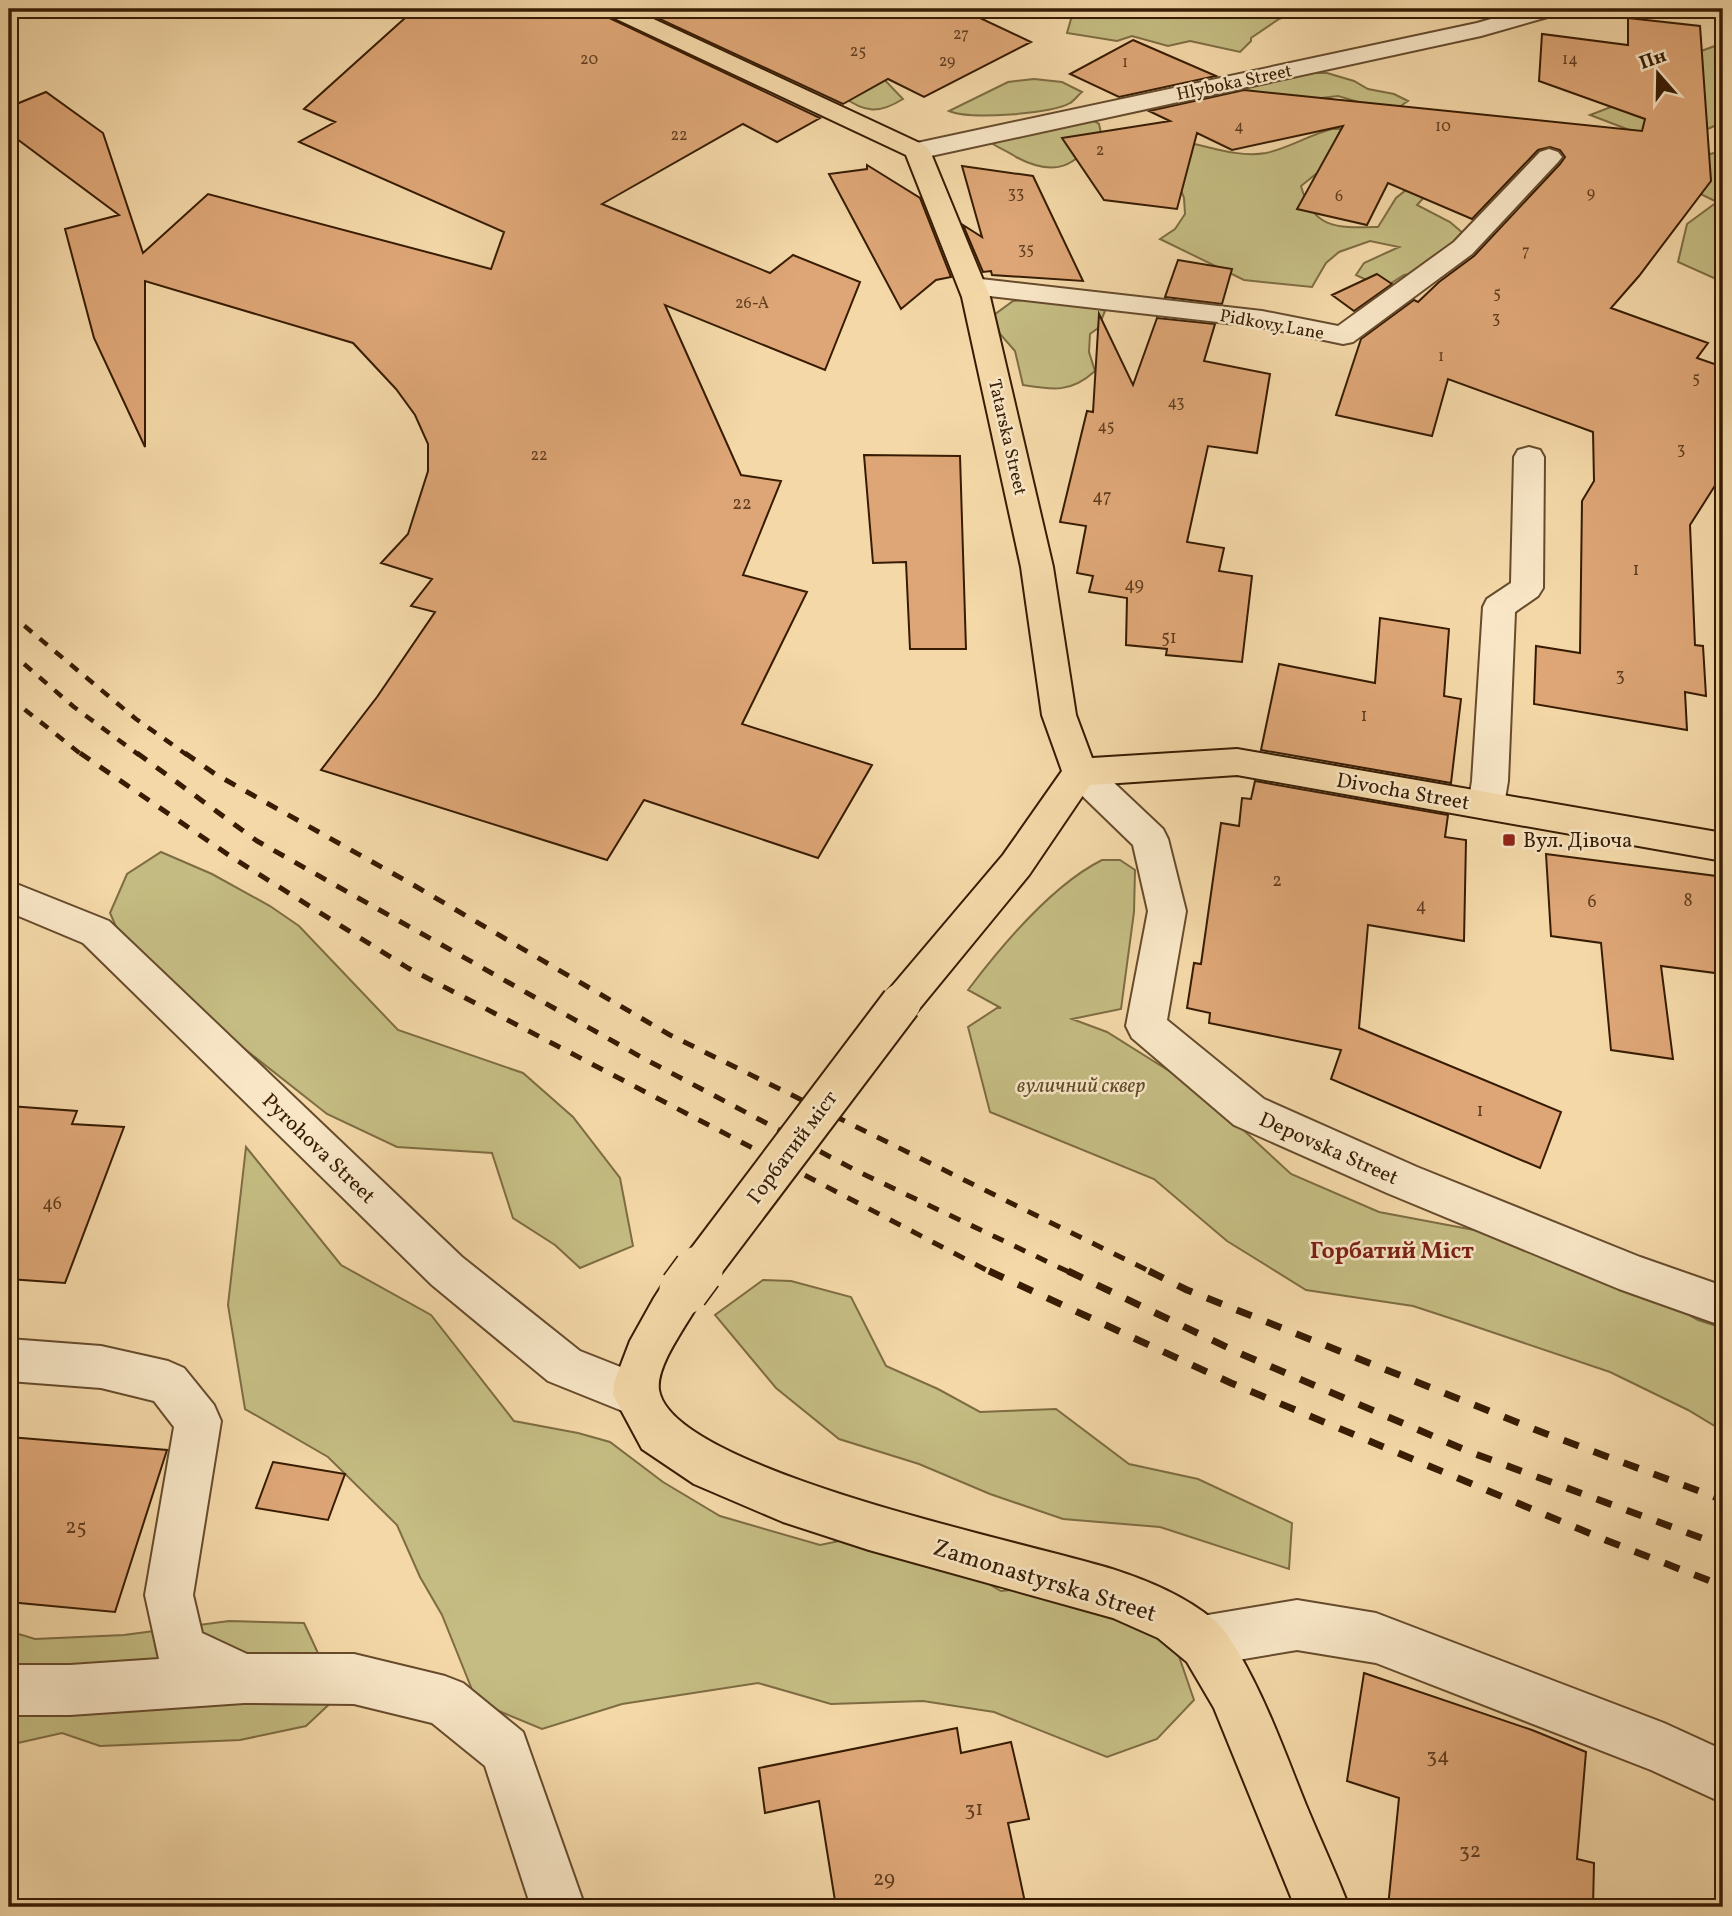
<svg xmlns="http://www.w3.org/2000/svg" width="1732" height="1916" font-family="Vollkorn,serif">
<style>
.green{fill:#c4bc82;stroke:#7e6c42;stroke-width:2}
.building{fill:#dea676;stroke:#371c03;stroke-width:2}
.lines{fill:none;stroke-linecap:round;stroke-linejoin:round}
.minor-casing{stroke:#664b2c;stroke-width:4}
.major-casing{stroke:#371c03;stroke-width:4}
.minor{fill:#f8e6c6;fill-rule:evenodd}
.major{fill:#f4d8a8;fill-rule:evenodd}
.rail-far2{stroke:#371c03;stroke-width:4.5;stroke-dasharray:10 10;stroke-linecap:butt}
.rail-far1{stroke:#371c03;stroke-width:5;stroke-dasharray:12 12;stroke-linecap:butt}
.rail{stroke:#371c03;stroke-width:7;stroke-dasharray:16 16;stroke-linecap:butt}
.major-bridge-far1-casing{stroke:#371c03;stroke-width:43;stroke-linecap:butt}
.major-bridge-casing{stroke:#371c03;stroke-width:52;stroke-linecap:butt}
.major-bridge-far1{stroke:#f4d8a8;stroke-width:39}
.major-bridge{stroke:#f4d8a8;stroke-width:49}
.poi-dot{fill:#8f2418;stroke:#f8e6c6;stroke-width:2.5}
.labels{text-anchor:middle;stroke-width:5;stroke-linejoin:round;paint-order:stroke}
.far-number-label{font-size:16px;fill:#613e20}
.far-street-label{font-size:18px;fill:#371c03;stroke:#f8e6c6}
.number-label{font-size:18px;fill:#613e20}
.street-label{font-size:21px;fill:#371c03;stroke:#f8e6c6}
.poi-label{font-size:21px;fill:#371c03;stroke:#f8e6c6;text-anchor:start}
.park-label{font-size:21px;font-style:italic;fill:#614c29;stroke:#f8e6c6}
.near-number-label{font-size:21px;fill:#613e20}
.neighbourhood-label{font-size:23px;font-weight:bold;fill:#7a1f14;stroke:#f8e6c6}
.near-street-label{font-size:24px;fill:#371c03;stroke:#f8e6c6}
</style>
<rect width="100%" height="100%" fill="#f4d8a8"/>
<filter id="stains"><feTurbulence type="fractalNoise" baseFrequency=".00286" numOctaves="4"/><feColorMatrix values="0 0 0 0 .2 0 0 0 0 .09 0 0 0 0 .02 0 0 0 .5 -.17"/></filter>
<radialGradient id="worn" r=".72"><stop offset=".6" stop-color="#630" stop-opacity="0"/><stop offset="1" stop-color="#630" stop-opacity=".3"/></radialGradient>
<path class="green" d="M1088,9h216l-25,10 -28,19v3l-11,11 -50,-11 -22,5 -36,-10 -15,5 -50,-8 4,-14z
M1723,43v79l-35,16 -48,-4 -50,-19 21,-8 3,-15 79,-38z
M1278,73h49l27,8 14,8 26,5 14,7 -16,11 -54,-16 -166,20 12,-18z
M879,74l24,25c-24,15 -38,14 -61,-3z
M1034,79l28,3 20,10c-4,3 -8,9 -12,11 -19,11 -100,17 -121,8l59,-29z
M1084,115l15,9 2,9c-27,34 -45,45 -85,24 -9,-6 -20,-10 -29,-17z
M1332,129h30l-21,38 -25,7 -15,12c12,44 37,42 77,41l18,-29 15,-12 16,8 -10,11 33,17 14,12 -39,38 -21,3 -25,16 -8,-9 -15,-7 8,-12 35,-16 -29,-6 -31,11 -13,11 -14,24 -68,-7 -84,-41 15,-10 10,-15 -1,-16 -6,-16 3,-41c27,5 57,17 85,12 23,-5 43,-18 66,-24z
M1723,151v151l-6,-2 6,-18 -45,-20 9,-38 30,-22 -35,-17 1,-14 27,-17z
M1045,298l31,2 29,11 -7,17 -8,6 -1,18 6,19c-24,22 -42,19 -72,14l-8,-34 -15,-17 -6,-19 19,-14z
M161,852l51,22 58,32 29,20 99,104 125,43 50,44 47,61 13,68 -53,22 -25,-23 -42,-27 -21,-65 -95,-6 -70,-33 -114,-90 -92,-86 -11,-25 17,-39z
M1102,860h18l15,10 -1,42 -13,97 -49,10 35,13 94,59 90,83 88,38 111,21 117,35 91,52 25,8v103l-35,-21 -78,-38 -148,-50 -49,-16 -107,-16 -79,-49 -73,-62 -164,-67 -22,-85 29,-19h4l-33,-18c34,-45 84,-105 134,-130z
M246,1147l95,118 90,50 83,106 64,12 32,9 53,40 57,34 100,29 53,-11 67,22 61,35 48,-5 124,53 21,61 -37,39 -50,18 -113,-45 -71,-11 -92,3 -73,-21 -136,21 -80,25 -65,-27 -35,-87 -22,-38 -23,-52 -69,-68 -83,-48 -17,-104z
M763,1280l28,1 60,16 35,69 52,23 42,23 76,-3 73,55 69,15 94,44 -3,46 -129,-42 -97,-8 -73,-25 -71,-30 -80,-25 -63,-51 -61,-73z
M229,1621l75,2 34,73 -32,30 -66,14 -140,6 -38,-13 -53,12v-114l26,8 89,-4z"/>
<path class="building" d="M415,9h185l5,7 215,102 -43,24 -34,-18 -141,80 168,69 23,-18 67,27 -35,88 -160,-65 76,170 40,6 -38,94 64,17 -65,132 130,41 -54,93 -174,-58 -37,60 -286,-90 56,-73 58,-85 -24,-6 21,-27 -51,-16 27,-29 20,-63v-27l-13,-29 -19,-26 -43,-46 -208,-62v166l-51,-109 -29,-109 54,-14 -110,-82v-26l37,-15 57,41 40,120 65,-59 283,75 13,-37 -205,-90 36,-20 -31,-13z
M638,9h323l70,33 -107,55 -36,-18 -45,25z
M1628,18l72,8 11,155 -72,95 -28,32 97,35 -11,15 26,9v106l-33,52 5,120 8,1 3,50 -21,-4 2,38 -153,-26 2,-58 44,7 2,-152 12,-20 -1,-49 -145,-53 -16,57 -96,-21 25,-76 53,-39 4,2 21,-20 35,-26 86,-92 5,-7 -5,-7 -10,-3 -12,3 -66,69 -84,-36 -21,42 -70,-16 46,-83 -111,24 -35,-17 -20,76 -73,-9 -42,-62 108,-17 -21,-10 95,-21 398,41 3,-12 -106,-38 3,-47 86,11z
M1133,40l83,36 -97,21 -49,-23z
M867,165l53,33 31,79 -15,3 -35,29 -72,-135 38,-5z
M962,166l71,10 50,105 -91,-6 -1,-4 -8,1 -20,-47 19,12z
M1178,260l54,9 -10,35 -57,-7z
M1377,274l15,10 -38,27 -22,-16z
M1099,314l34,71 24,-67 58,6 -11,37 66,13 -13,79 -49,-7 -21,96 37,6 -5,23 33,5 -10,86 -76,-7 1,-6 -41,-4 1,-47 -38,-6 4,-16 -16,-3 9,-47 -26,-4 27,-111 6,1z
M864,455l96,1 6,193h-56l-4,-87 -33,1z
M1380,618l69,11 -5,67 17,3 -10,84 -190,-33 18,-86 96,19z
M1255,781l193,34 -3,22 21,3 -2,101 -96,-16 -9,103 202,84 -21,56 -209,-89 10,-29 -132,-27 1,-10 -23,-5 7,-45 7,1 20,-141 18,3 3,-28 9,1z
M1546,854l170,22 7,48v50l-62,-8 12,93 -62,-9 -10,-107 -50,-7z
M9,1106l68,5 -5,13 52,3 -59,156 -56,-4z
M9,1437l158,13 -52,162 -106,-10z
M273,1462l72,12 -17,46 -72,-12z
M1364,1673l168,57 54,22 -9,107 17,4 -1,44h-205l11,-109 -52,-17z
M957,1728l4,25 50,-11 18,77 -21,4 18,84h-190l-17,-106 -54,12 -6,-45z"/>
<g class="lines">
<defs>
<path id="minor" d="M1526,9h35l-3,5 -77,22 -564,123 -9,-3 -4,-5 4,-5 9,-3 560,-120z
M1549,149l9,3 4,5 -4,5 -86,92 -119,88 -10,2 -81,-17 -290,-33 -10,-2 -4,-6 4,-6 10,-2 290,33 76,15 116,-84 86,-90z
M1529,447l11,3 4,7 -1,131 -5,8 -23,16 -7,169 -4,24 -5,10 -13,4 -13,-4 -5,-10 4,-24 11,-174 4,-8 24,-16 3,-126 4,-7z
M1080,759l13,4 70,66 5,10 18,72 -19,109 97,79 153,68 223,90 83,29v40l-104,-37 -232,-96 -153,-68 -102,-87 -6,-12 22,-115 -15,-66 -66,-64 -5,-9 5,-9z
M9,881l100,40 353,336 118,94 71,28 7,15 -7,15 -16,7 -87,-35 -116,-96 -349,-342 -74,-31z
M9,1339l92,7 67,15 16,7 30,37 7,16 -28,174 9,38 45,21h107l91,22 18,7 60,49 62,175h-54l-46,-141 -53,-43 -78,-19 -110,-1 -174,12h-61v-50h61l89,-6 -14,-64 29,-168 -20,-26 -53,-13 -92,-7z
M1297,1600l79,13 288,110 59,27v53l-72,-33 -275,-107 -79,-13 -95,16 -18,-7 -7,-18 7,-18 18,-7z"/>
<path id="major" d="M603,9h29l294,137 4,5 60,146 63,270 23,148 16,43 145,-9 486,84v28l-486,-86 -147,10 -61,90 -114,139 -14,5 -14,-5 -6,-11 6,-11 116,-137 59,-84 -20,-56 -21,-148 -59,-270 -56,-142 -300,-141z
M684,1270l16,6 6,14c-11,25 -51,73 -47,100 13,81 375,154 453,179 37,12 73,27 103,52 10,8 15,19 22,29 29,49 48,103 69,155 14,34 30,68 43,102h-54l-81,-199 -27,-46 -29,-24 -45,-20 -244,-68 -86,-28 -89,-38 -52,-35 -29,-54 1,-12 16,-42 24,-43 14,-22z"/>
</defs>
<use href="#minor" class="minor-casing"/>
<use href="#major" class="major-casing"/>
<use href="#minor" class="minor"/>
<use href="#major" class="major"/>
<path class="rail-far2" d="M9,613l127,106 51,36
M9,651l65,56 65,48
M9,697l73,58"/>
<path class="rail-far1" d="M80,753l153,105 175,110 584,305
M137,753l120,88 384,216 216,114 214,102
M185,753l30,21 195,109 260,152 483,238"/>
<path class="rail" d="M989,1271l242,112 377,158 115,45
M1068,1271l171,82 231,99 253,94
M1149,1271l38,19 357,143 179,67"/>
<defs>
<path id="major-bridge-far1" d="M697,1273l204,-270"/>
<path id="major-bridge" d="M684,1290l14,-19"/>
</defs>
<use href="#major-bridge-far1" class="major-bridge-far1-casing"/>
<use href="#major-bridge" class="major-bridge-casing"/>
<use href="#major-bridge-far1" class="major-bridge-far1"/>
<use href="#major-bridge" class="major-bridge"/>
</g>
<rect class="poi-dot" x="1502" y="833" width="14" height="14" rx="3.5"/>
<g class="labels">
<g class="far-number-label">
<text x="961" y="39">27</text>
<text x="858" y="56">25</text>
<text x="589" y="64">20</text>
<text x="1570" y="64">14</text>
<text x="947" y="66">29</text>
<text x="1125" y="67">1</text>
<text x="1239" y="131">4</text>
<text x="1443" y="131">10</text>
<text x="679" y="140">22</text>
<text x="1100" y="155">2</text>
<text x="1016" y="198">33</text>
<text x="1591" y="198">9</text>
<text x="1339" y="201">6</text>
<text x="1026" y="254">35</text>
<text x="1526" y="256">7</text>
<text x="1497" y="298">5</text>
<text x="752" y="308">26-А</text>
<text x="1496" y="323">3</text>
<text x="1441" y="361">1</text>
<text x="1696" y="383">5</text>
<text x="1176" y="407">43</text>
<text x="1106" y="431">45</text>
<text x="1681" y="454">3</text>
<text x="539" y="460">22</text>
</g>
<g class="far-street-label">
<text transform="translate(1234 82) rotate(-12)" y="6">Hlyboka Street</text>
<text transform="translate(1272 324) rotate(10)" y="6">Pidkovy Lane</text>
<text transform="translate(1008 437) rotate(77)" y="6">Tatarska Street</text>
</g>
<g class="number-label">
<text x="1102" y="502">47</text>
<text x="742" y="509">22</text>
<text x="1636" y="575">1</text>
<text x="1134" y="590">49</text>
<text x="1169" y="643">51</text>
<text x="1620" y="681">3</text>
<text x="1364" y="721">1</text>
<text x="1277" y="886">2</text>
<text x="1688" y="906">8</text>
<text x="1592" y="907">6</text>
<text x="1421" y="911">4</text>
<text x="1480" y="1116">1</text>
<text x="52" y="1209">46</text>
</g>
<g class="street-label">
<text transform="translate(1403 791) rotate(10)" y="7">Divocha Street</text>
<text transform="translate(792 1147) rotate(-53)" y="7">Горбатий міст</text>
<text transform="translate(319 1148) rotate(44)" y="7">Pyrohova Street</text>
<text transform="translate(1329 1148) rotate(24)" y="7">Depovska Street</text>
</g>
<g class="poi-label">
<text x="1523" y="847">Вул. Дівоча</text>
</g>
<g class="park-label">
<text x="1081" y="1092">вуличний сквер</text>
</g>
<g class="near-number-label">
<text x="76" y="1533">25</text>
<text x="1438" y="1762">34</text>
<text x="974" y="1815">31</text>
<text x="1470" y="1857">32</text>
<text x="884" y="1885">29</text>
</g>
<g class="neighbourhood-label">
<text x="1392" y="1258">Горбатий Міст</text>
</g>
<g class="near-street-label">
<text transform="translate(1045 1580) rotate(17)" y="8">Zamonastyrska Street</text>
</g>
</g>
<rect width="1732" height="1916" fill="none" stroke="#f4d8a8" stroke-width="35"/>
<rect x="10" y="10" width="1711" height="1895" fill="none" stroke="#371c03" stroke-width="3.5"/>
<rect x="18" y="18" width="1697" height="1881" fill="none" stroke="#371c03" stroke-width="2"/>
<g transform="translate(1658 74) rotate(340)" stroke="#f8e6c6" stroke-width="5" paint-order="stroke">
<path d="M0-5L12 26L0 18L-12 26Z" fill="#371c03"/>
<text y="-10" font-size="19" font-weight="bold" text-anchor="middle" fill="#371c03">Пн</text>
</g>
<rect width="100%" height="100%" filter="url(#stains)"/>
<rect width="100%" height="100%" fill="url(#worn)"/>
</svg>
